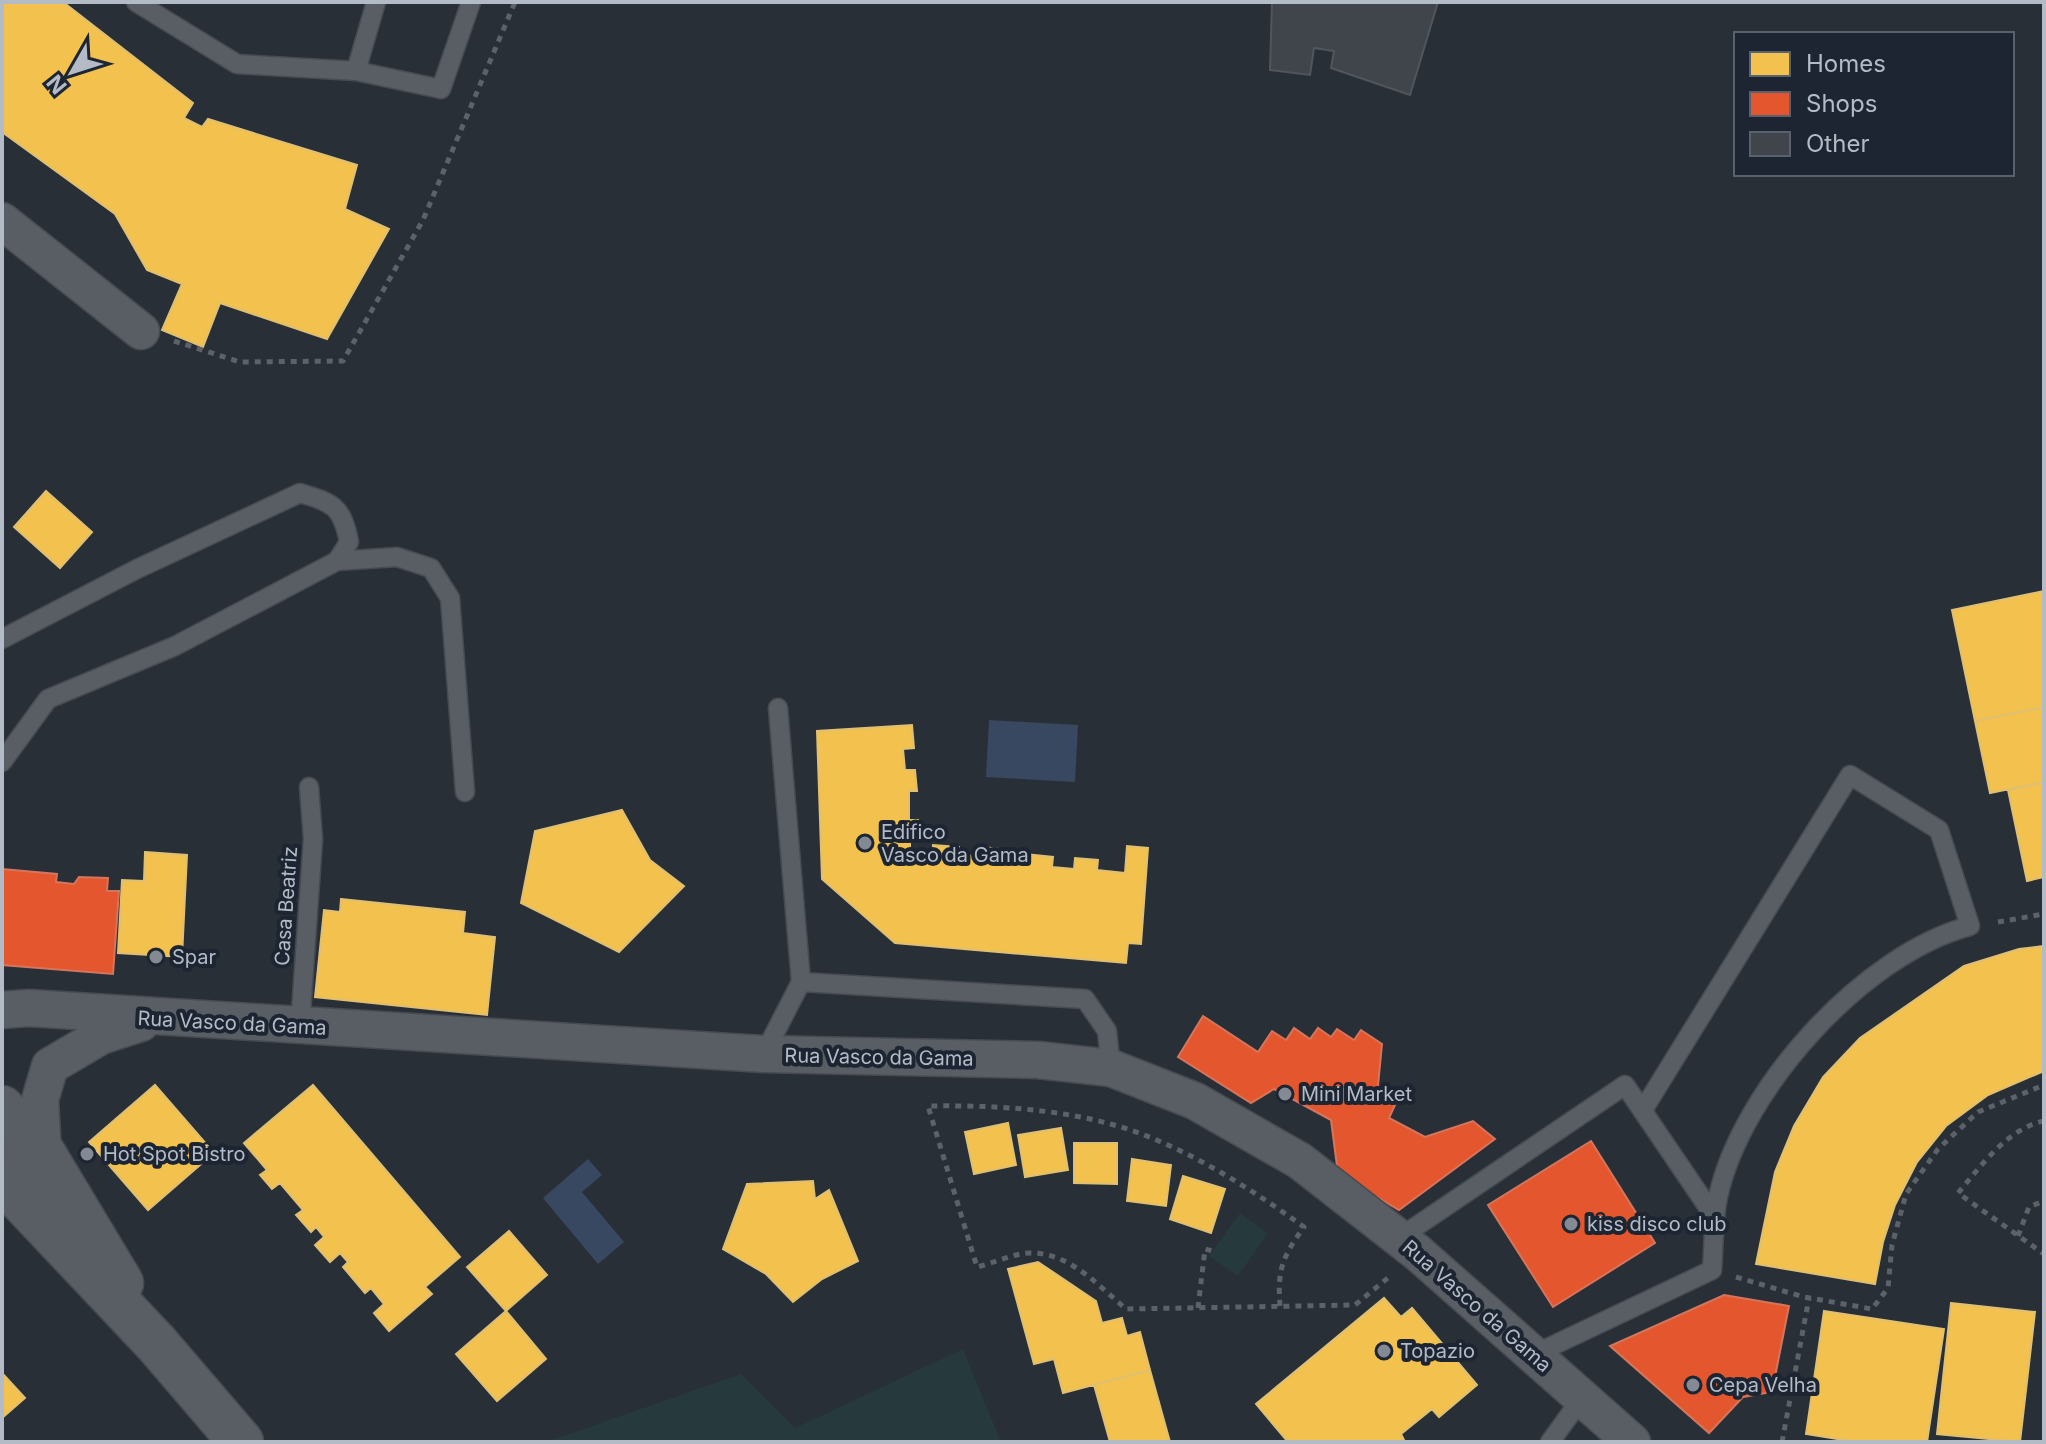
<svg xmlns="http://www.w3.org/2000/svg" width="2046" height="1444" font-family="Inter,sans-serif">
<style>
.green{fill:#26393c}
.water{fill:#384861}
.homes{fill:#f2c14e;stroke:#dfbf72;stroke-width:2}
.shops{fill:#e4572e;stroke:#d5755c;stroke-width:2}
.building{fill:#40444b;stroke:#51565d;stroke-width:2}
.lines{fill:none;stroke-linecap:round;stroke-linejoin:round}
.service-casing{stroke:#474b51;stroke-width:21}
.minor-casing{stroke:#474b51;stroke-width:39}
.tertiary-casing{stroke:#474b51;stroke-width:47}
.path{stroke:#5c6268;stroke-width:5;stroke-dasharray:6 6;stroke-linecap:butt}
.service{stroke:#595d64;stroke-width:18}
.minor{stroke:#595d64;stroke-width:36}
.tertiary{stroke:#595d64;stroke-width:44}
.poi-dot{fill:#838a94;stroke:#1c2531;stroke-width:3}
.labels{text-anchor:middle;stroke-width:8;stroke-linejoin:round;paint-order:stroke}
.poi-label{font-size:20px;fill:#b3bbc7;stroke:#1c2531;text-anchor:start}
.street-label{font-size:20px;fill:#b3bbc7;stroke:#1c2531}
</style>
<rect width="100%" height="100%" fill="#292f36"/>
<path class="green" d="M1240,1213l28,20 -30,43 -29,-20z
M963,1349l38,93h-455l195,-68 54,54z"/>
<path class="water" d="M989,720l89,5 -3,57 -89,-5z
M588,1159l14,16 -20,17 42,50 -26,22 -55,-66z"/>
<path class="homes" d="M2,2h61l130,101 -9,15 18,9 6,-8 149,46 -12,44 44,20 -62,110 -107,-36 -17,44 -41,-17 20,-46 -35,-14 -32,-56 -113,-82z
M46,491l46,41 -32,36 -46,-41z
M2044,591v116l-69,14 -23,-111z
M2044,707v75l-54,11 -15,-72z
M912,725l2,23 -11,1 2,21h10l2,21h-8v29h9v20h-8v15h23v-10l26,2v8l23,1v-9l25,3 -1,11 20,2v-9l27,3 -1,10 22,2 1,-11 23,2 -1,10 28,3 2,-27 21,2 -7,96 -13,-1 -2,20 -231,-20 -73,-64 -5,-148z
M2044,782v95l-17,4 -19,-91z
M622,810l28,50 34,26 -65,66 -98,-49 14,-72z
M145,852l42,3 -5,102 -64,-4 4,-73 22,1z
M341,899l124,13 -2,21 32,4 -8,78 -172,-18 9,-87 16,2z
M2044,946v125l-56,24 -42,31 -29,36 -22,43 -12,37 -8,42 -119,-20 19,-92 19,-46 29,-49 37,-39 104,-72 55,-17z
M155,1085l59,68 -66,57 -59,-68z
M313,1085l147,172 -35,30 7,7 -43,37 -15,-18 10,-9 -13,-16 -6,5 -22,-26 5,-5 -8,-9 -10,9 -15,-17 9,-8 -8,-10 -5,5 -15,-17 7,-5 -23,-27 -8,6 -12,-14 7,-5 -23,-27z
M1008,1123l8,42 -42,9 -9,-42z
M1061,1128l7,42 -43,7 -7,-42z
M1074,1143h43v41l-43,-1z
M1132,1159l39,6 -5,41 -39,-5z
M1183,1176l42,13 -14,44 -41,-14z
M813,1181l2,18 14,-9 29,71 -36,18 -29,23 -27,-28 -43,-25 24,-65z
M509,1231l38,44 -41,36 -39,-44z
M1038,1262l58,39 6,22 20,-5 5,18 13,-4 10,38 -87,23 -9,-34 -20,5 -26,-95z
M1384,1298l17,19 11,-9 65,77 -38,32 -7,-8 -31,25 4,8h-117l-32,-38z
M1951,1303l84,9 -15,130 -83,-8z
M506,1311l40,48 -49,42 -41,-47z
M1824,1311l120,18 -17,113h-71l-50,-8z
M1150,1370l20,72h-60l-16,-57z
M2,1373l23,25 -23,20z"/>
<path class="shops" d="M2,869l55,5 -1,8 18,2 5,-7 29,1 -1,13h12l-6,83 -111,-9z
M1203,1016l55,36 14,-21 14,9 8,-12 16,11 8,-11 13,9 6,-8 17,11 7,-10 21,14 -5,52 18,9 -6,13 36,19 48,-16 22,18 -96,71 -61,-36 -7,-54 -57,-31 -23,14 -73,-46z
M1591,1141l64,102 -102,64 -65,-102z
M1724,1295l65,11 -17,86 -29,5 -34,36 -99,-87z"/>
<path class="building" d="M1272,2h166l-28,93 -79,-27 3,-17 -20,-3 -4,27 -40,-5z"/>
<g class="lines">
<defs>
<path id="service" d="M136,2l101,62 119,7 85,18 30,-87
M356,71l20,-69
M337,561l60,-4 34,11 19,30 15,194
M2,639l135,-70 163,-76c33,10 42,13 49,49l-12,19 -162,85 -127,53 -46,63
M778,708l23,274
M300,1027l13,-188 -4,-52
M764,1054l37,-72 284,17 22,32 4,37
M1399,1238l226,-153 91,134
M1533,1355l179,-85c2,-24 1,-50 6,-73 23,-107 145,-243 252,-271l-31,-96 -89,-55 -207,335
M1550,1442l32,-44"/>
<path id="minor" d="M2,221l139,110
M2,1010l27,-2 735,46 274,6 73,8 84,33 105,60 118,92 214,189
M2,1146l47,57
M43,1153l-3,-53 10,-34 51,-30 40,-13"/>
<path id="tertiary" d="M2,1108l41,45 78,130
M2,1180l155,164 84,98"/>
</defs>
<use href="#service" class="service-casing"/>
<use href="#minor" class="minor-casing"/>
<use href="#tertiary" class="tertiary-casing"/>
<path class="path" d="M174,341l66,21 103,-1 80,-141 92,-218
M1998,922l46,-8
M2044,1121c-36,7 -64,46 -86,72l86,61
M2018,1236l11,-29 15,-6
M1736,1277l68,20 68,12 16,-21 4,-43 14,-51 32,-45 40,-37 66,-27
M1280,1306c-3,-37 3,-50 24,-79 -50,-36 -106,-72 -165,-94 -66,-24 -142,-28 -211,-27l49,161c17,-4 37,-14 54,-14 39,0 68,33 95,56l229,-4 34,-28
M1198,1308l7,-59 8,2
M1782,1442l27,-144"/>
<use href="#service" class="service"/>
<use href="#minor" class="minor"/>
<use href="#tertiary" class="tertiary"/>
</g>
<g class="poi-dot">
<circle cx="865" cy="843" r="8"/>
<circle cx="156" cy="957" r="8"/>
<circle cx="1285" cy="1094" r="8"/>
<circle cx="87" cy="1154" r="8"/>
<circle cx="1571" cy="1224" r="8"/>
<circle cx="1384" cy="1351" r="8"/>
<circle cx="1693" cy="1385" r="8"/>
</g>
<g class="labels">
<g class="poi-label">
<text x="881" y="839">Edifico<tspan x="881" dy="23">Vasco da Gama</tspan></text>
<text x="172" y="964">Spar</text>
<text x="1301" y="1101">Mini Market</text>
<text x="103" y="1161">Hot Spot Bistro</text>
<text x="1587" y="1231">kiss disco club</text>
<text x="1400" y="1358">Topazio</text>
<text x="1709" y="1392">Cepa Velha</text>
</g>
<g class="street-label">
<text transform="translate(286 906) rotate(-86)" y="7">Casa Beatriz</text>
<text transform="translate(232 1023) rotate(3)" y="7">Rua Vasco da Gama</text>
<text transform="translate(879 1057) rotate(1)" y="7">Rua Vasco da Gama</text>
<text transform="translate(1477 1306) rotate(41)" y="7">Rua Vasco da Gama</text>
</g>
</g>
<rect width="2046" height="1444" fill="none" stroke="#b3bbc7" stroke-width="8"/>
<rect x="1734" y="32" width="280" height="144" fill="#1c2531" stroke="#58616d" stroke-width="2"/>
<rect x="1750" y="52" width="40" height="24" fill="#f2c14e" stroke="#58616d" stroke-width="2"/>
<text x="1806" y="72" font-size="24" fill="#b3bbc7">Homes</text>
<rect x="1750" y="92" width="40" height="24" fill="#e4572e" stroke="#58616d" stroke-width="2"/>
<text x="1806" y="112" font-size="24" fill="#b3bbc7">Shops</text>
<rect x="1750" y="132" width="40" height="24" fill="#40444b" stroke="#58616d" stroke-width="2"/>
<text x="1806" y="152" font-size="24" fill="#b3bbc7">Other</text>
<g transform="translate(72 72) rotate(231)" stroke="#1c2531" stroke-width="6" paint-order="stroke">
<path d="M0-6L14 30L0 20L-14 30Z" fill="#b3bbc7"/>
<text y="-12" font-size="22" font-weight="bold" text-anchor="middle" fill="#b3bbc7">N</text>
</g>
</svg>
